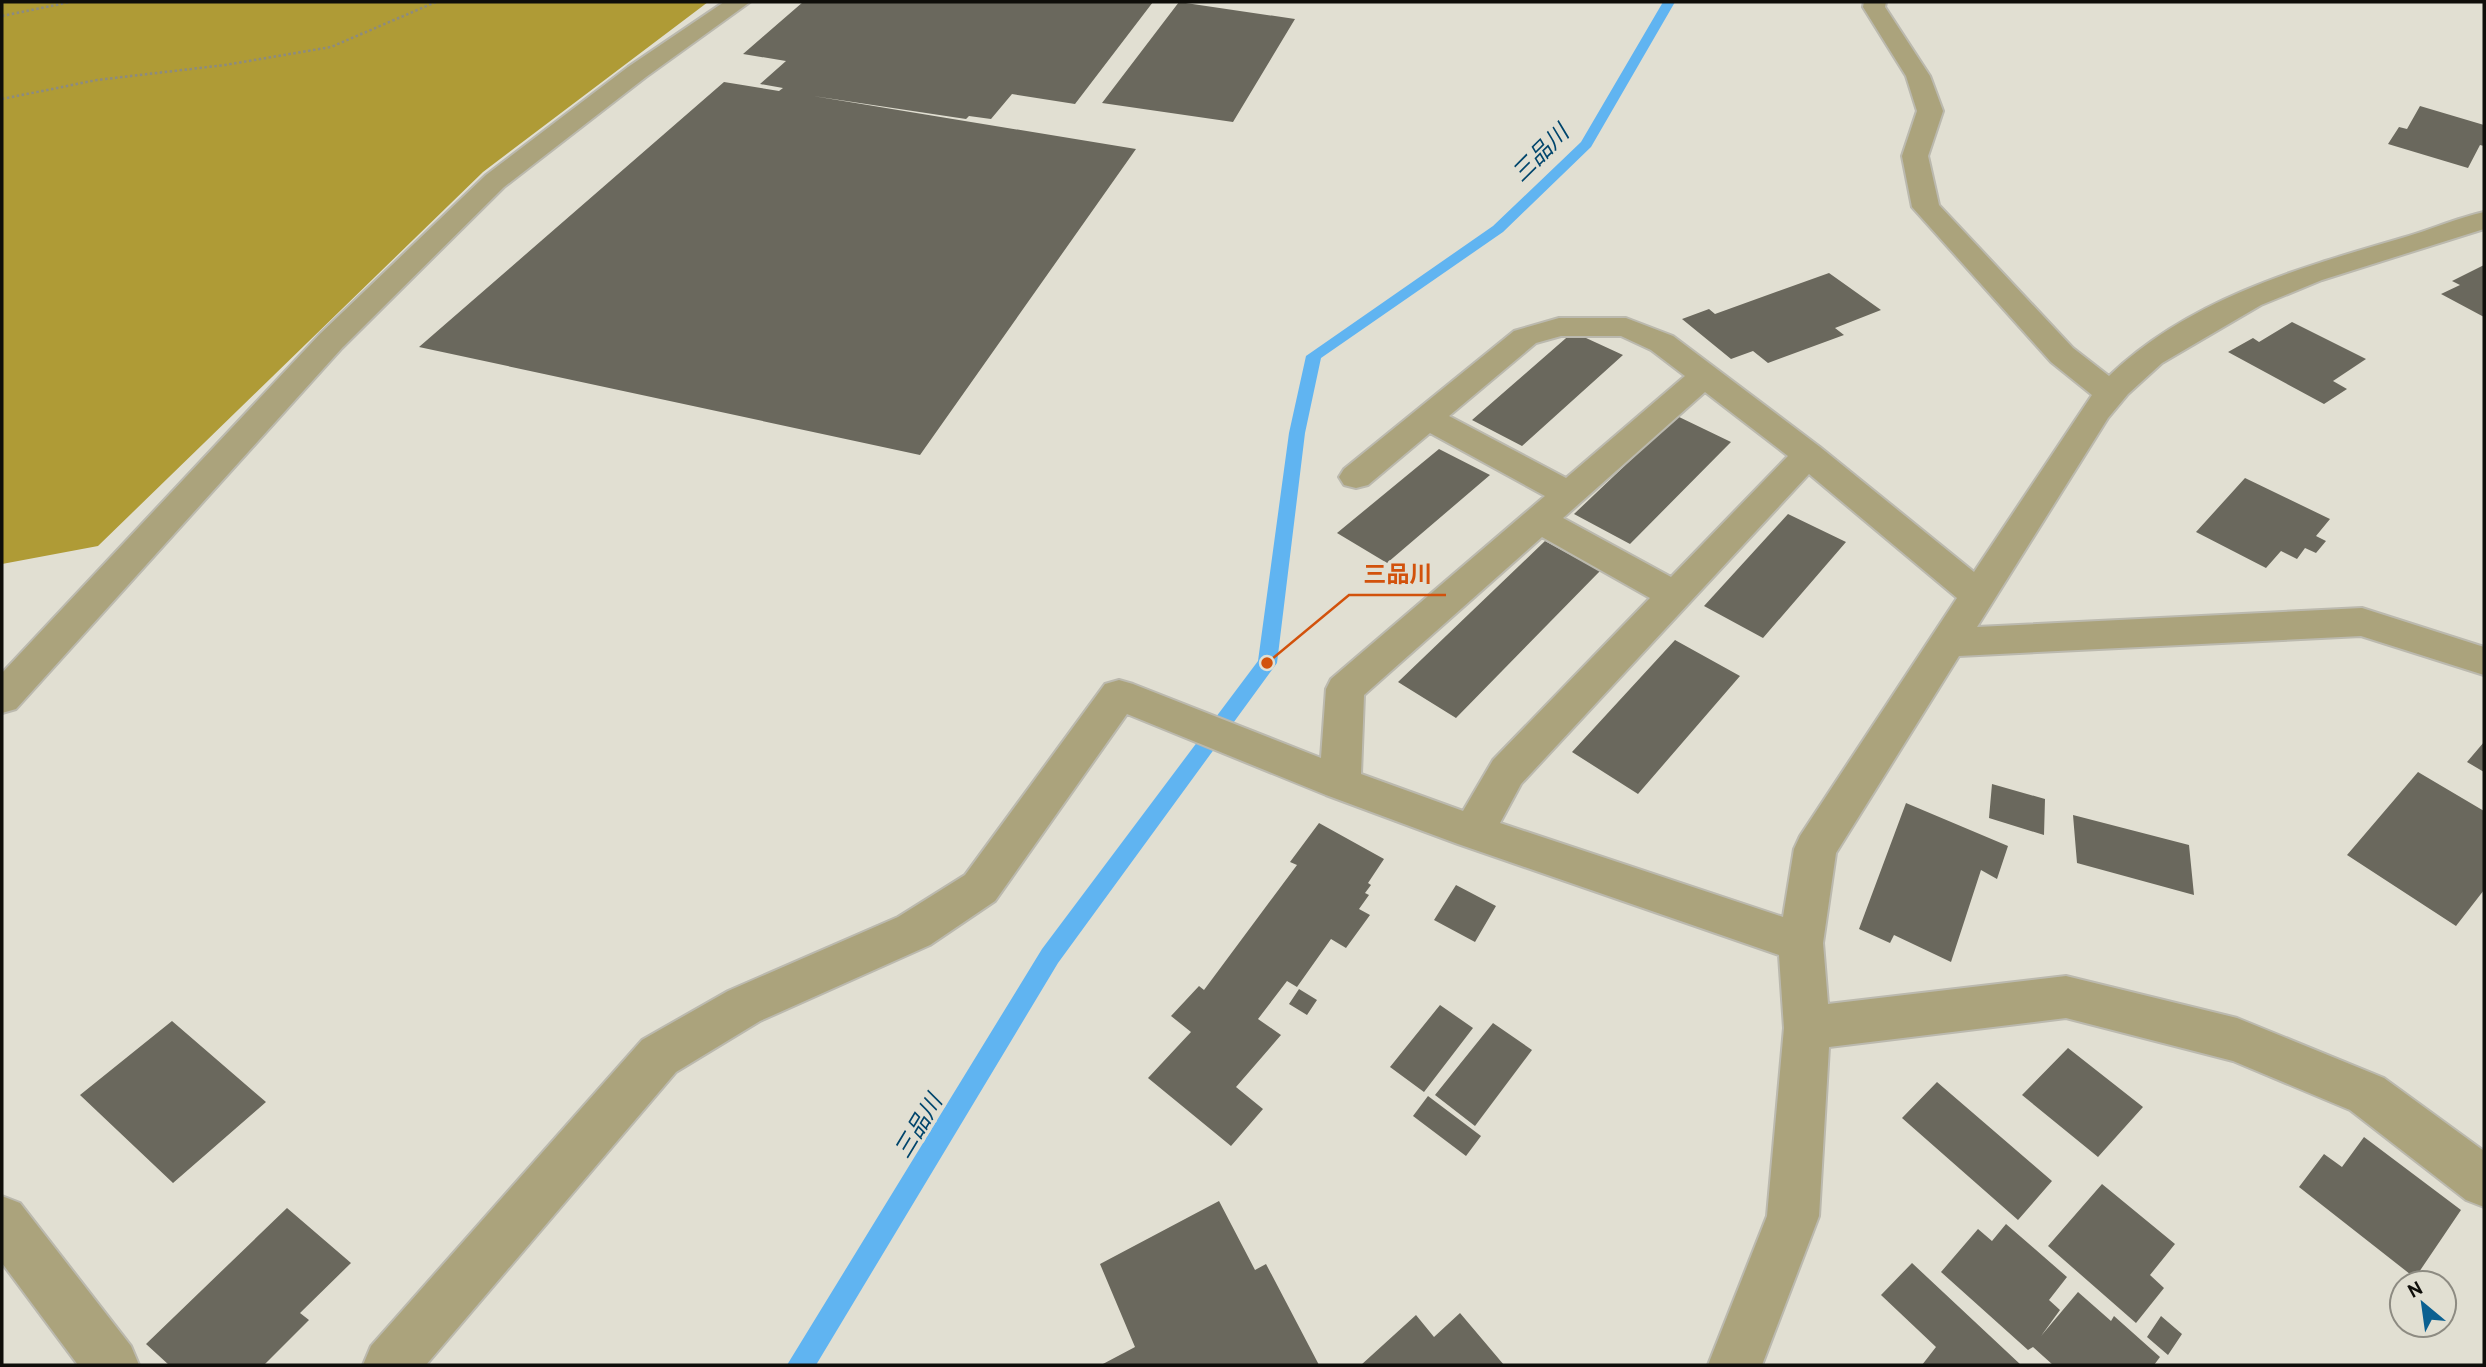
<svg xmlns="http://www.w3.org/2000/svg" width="2486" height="1367" font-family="Overpass,'Noto Sans JP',sans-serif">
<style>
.forest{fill:#af9b36}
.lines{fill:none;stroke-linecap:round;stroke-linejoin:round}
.stream{fill:#60b4f1;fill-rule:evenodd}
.building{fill:#6a685d}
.minor-casing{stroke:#bbb9ae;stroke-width:4}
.path{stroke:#8c8b81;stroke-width:2.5;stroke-dasharray:2.5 2.5;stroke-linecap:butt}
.minor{fill:#aba37c;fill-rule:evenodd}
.labels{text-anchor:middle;stroke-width:7;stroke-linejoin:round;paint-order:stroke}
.water-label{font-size:23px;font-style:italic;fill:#00456c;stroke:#e1dfd2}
.leader{fill:none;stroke:#d2520c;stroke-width:2.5}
.callout-dot{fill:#d2520c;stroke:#e1dfd2;stroke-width:2.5}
.callout-label{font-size:23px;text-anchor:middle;font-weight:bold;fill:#d2520c;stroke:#e1dfd2;stroke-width:7;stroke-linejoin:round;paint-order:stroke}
</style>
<rect width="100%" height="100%" fill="#e1dfd2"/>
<path class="forest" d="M2,2h706l-225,170 -385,374 -96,18z"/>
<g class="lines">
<path class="stream" d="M1663,2h12l-84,145 -88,85 -182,126 -16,75 -28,230 -219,300 -242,402h-29l255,-416 216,-288 31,-228 17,-77 187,-130 88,-84z"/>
</g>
<path class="building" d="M803,2h350l-78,102 -63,-10 -21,25 -22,-3 -3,3 -153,-23 323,53 -216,306 -501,-108 305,-265 55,9 4,-3 -23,-4 26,-23 -43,-7z
M1179,2l116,17 -62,103 -131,-19z
M2420,106l64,19v21l-4,-1 -12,23 -80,-24 11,-17 8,2z
M2484,265v52l-43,-23 19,-9 -8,-4z
M1829,273l52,37 -46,18 9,7 -76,28 -15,-12 -22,8 -49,-40 27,-10 6,5z
M2292,322l74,37 -33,22 14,8 -23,15 -96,-52 25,-14 6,4z
M1573,332l50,23 -101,91 -50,-26z
M1677,416l54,26 -101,102 -56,-30z
M1439,449l51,26 -103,88 -50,-30z
M2245,478l85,41 -14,17 10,5 -10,12 -11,-5 -8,11 -16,-8 -15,17 -70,-36z
M1788,514l58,28 -83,96 -59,-32z
M1545,541l55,30 -144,147 -58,-36z
M1675,640l65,36 -102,118 -66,-42z
M2484,742v30l-17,-10z
M2418,772l66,39v79l-28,36 -109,-71z
M1992,784l53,15 -1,36 -55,-17z
M1906,803l102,43 -11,33 -16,-9 -30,92 -57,-27 -4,8 -31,-14z
M2073,815l116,30 5,50 -117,-32z
M1319,823l65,36 -16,24 3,2 -6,8 4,2 -10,14 11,6 -24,33 -15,-9 -34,48 -10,-6 -29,38 23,16 -45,52 27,22 -32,37 -83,-68 43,-46 -20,-16 28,-30 5,4 93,-125 -7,-3z
M1456,885l40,21 -21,36 -41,-22z
M1299,989l18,11 -10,15 -18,-11z
M1440,1005l33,23 -49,64 -34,-25z
M172,1021l94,81 -93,81 -93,-88z
M1493,1023l39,27 -57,76 -40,-31z
M2068,1048l75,59 -45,50 -76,-62z
M1937,1082l115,99 -34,39 -116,-102z
M1428,1096l53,40 -15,20 -53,-40z
M2364,1137l97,73 -46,68 -116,-91 25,-33 18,13z
M2102,1184l73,60 -25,31 14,13 -28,35 -88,-77z
M1219,1201l36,69 11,-6 53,101h-218l34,-18 -35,-83z
M287,1208l64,55 -51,50 9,7 -45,45h-95l-23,-21z
M2006,1224l61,53 -18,23 11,10 -19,26 37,-44 33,29 3,-5 46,41 -6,8h-101l-20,-18 -5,3 -87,-78 37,-43 14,12z
M1912,1263l109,102h-99l14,-18 -55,-52z
M1460,1313l44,52h-143l55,-50 18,22z
M2161,1316l21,18 -14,21 -21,-18z"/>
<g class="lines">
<defs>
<path id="minor" d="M724,2h26l-104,75 -142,110 -162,161 -326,361 -14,4v-40l318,-339 166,-159 142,-108z
M1864,2h22l-1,5 45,69 13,35 -15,45 11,49 134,143 36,28c80,-77 190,-108 293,-138 28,-8 55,-20 82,-26v17l-162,51 -61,25 -99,58 -34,31 -20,24 -131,209 385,-19 122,39v28l-123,-39 -402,20 -123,197 -13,90 5,61 238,-28 171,42 147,60 100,73v56l-18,-7 -116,-90 -117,-49 -167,-43 -237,29 -10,169 -57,149h-54l59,-149 17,-188 -5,-73 -321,-111 -132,-49 -199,-81 -132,187 -65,44 -170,76 -84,51 -250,293h-63l8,-19 271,-306 86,-49 170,-74 67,-42 140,-191 14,-4 14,4 188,74 5,-69 5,-10 214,-183 -115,-63 -62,52 -12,3 -12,-3 -5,-8 5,-8 170,-138 45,-13h67l47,18 147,111 154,125 118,-177 -41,-33 -139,-155 -10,-51 15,-45 -11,-35 -43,-69zM1561,336h60l30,14 34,26 -119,102 -117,-62 87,-73zM1705,392l83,64 -117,121 -108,-59zM1809,474l148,124 -157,238 -6,13 -11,68 -283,-94 21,-39zM1542,537l108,61 -157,162 -30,51 -102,-37 3,-79z
M2,1196l18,7 111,143 8,19h-61l-76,-102z"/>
</defs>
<use href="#minor" class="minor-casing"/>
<path class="path" d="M2,16l68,-14
M2,99l95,-19 128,-15 106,-18 105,-45"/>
<use href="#minor" class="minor"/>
</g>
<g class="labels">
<g class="water-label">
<text transform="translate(1540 153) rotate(-45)" y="8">三品川</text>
<text transform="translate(918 1126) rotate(-59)" y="8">三品川</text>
</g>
</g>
<path class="leader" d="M1267 663L1349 595H1446"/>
<circle class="callout-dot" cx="1267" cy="663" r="7"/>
<g class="callout-label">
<text x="1398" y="582">三品川</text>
</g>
<rect width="2486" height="1367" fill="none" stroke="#0f0e0a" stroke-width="7"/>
<g transform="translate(2423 1304) rotate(331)"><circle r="33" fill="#e1dfd2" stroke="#8d8b82" stroke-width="2"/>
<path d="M0-5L12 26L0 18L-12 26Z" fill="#0b6091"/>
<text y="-10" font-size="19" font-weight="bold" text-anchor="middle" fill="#0f0e0a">N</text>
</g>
</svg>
